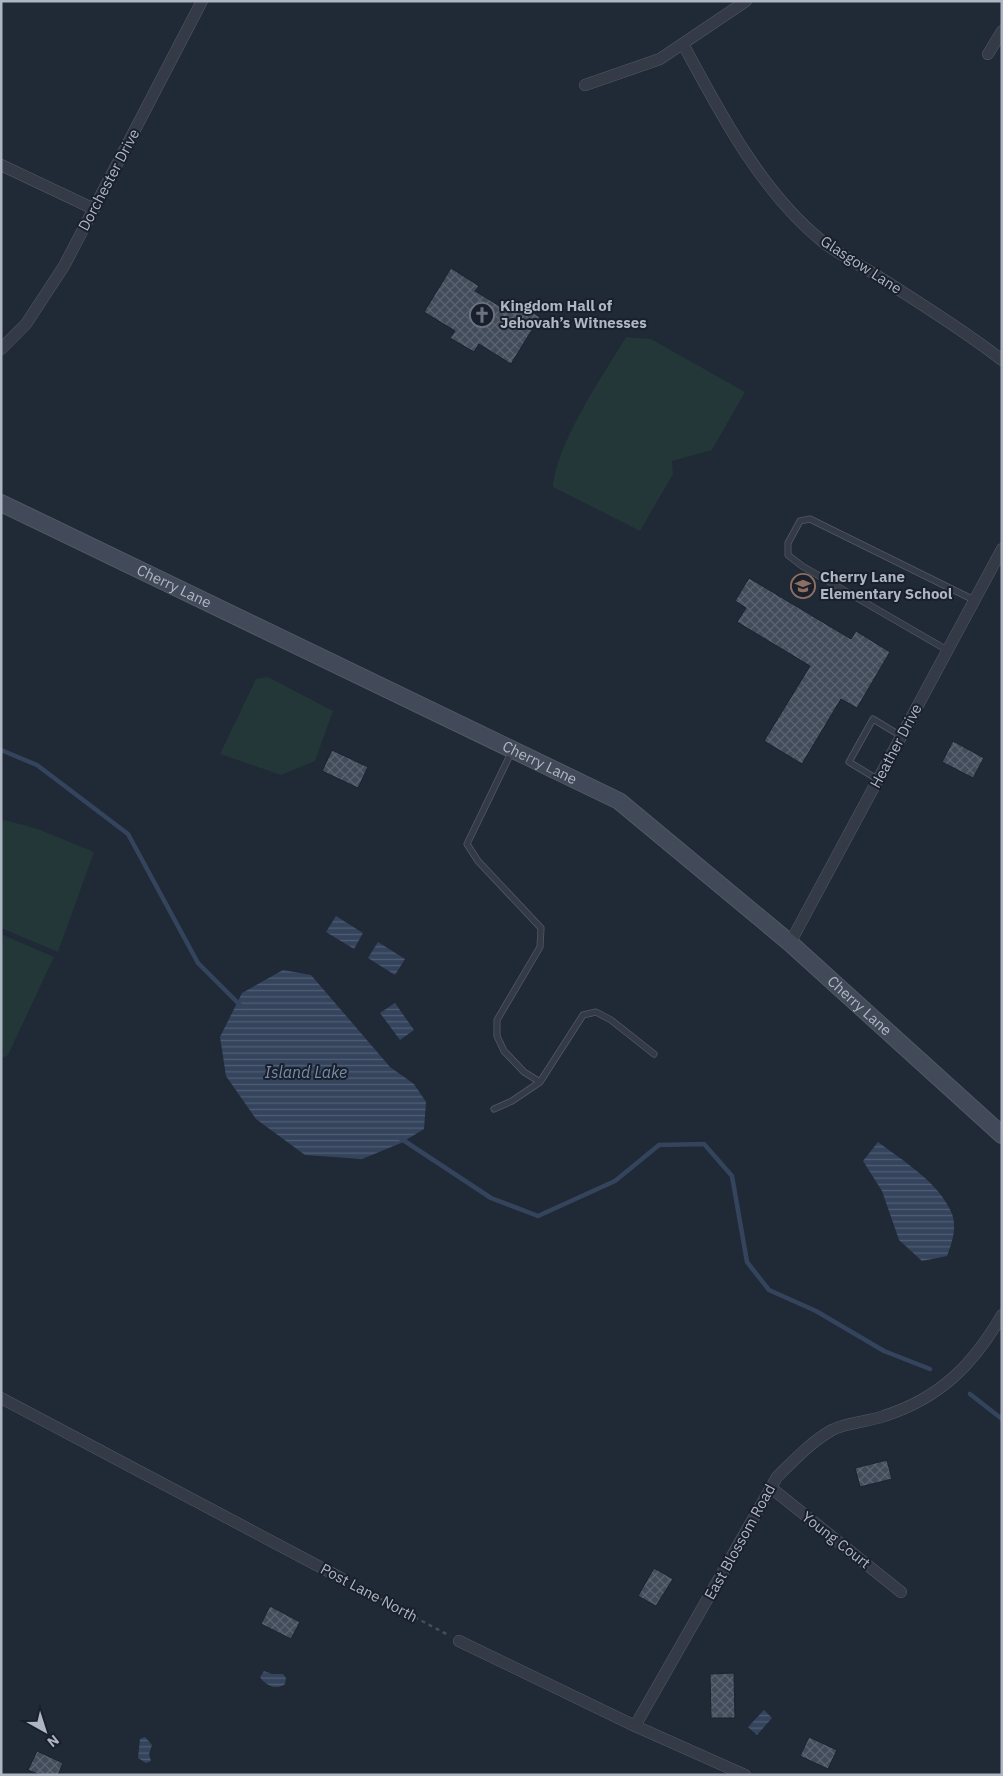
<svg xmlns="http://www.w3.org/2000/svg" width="1003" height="1776" font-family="'IBM Plex Sans',sans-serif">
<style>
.pitch{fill:#233638}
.water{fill:url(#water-rules)}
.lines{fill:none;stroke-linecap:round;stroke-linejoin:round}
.stream{stroke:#35445d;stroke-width:4.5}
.building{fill:url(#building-cross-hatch);stroke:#1b222d}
.lane-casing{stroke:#515964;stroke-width:7}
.street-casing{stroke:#515964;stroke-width:12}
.secondary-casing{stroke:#515964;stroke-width:18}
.path{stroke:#405155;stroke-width:2.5;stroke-dasharray:4 4;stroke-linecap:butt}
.lane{stroke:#343b47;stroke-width:5.5}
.street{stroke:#343b47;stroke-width:11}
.secondary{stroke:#424a59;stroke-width:16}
.labels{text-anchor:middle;stroke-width:4;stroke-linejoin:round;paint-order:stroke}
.street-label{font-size:15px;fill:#aeb6c3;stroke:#19202b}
.poi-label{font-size:15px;font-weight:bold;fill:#aeb6c3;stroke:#19202b;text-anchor:start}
.water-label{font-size:16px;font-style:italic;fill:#778cab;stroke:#19202b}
</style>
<defs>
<pattern id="water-rules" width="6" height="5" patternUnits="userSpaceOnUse" patternTransform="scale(1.25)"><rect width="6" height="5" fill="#35445d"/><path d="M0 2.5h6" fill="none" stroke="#505d73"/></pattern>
<pattern id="building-cross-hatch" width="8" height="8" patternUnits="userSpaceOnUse" patternTransform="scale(1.25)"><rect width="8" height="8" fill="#424c5b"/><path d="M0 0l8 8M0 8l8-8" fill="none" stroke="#5b6471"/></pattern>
</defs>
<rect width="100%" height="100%" fill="#202936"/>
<path class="pitch" d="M626,337l25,2 94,53 -33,58 -40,11 1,13 -33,57 -87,-44c3,-43 50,-112 73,-150z
M268,677l65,34 -18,50 -34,14 -61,-21 36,-75z
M1,819l37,10 56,23 -36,100 -57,-24z
M1,934l53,23 -46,98 -7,4z"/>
<path class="water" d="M336,916l27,17 -9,16 -28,-17z
M378,942l27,17 -10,16 -27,-17z
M283,970l28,5 79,92 24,17 12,18 -2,27 -23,14 -39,16 -57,-4 -49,-36 -30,-43 -6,-39 22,-44z
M395,1003l19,27 -14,10 -20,-27z
M878,1142c25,19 62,41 74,72 5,14 0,29 -5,42l-25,5 -23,-21 -17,-49 -19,-30z
M264,1671l8,3h11l3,4 -1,6c-9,7 -20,1 -25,-7z
M764,1710l8,8 -15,17 -9,-8z
M145,1737l7,8 -3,9 2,7 -5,2 -8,-5 2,-19z"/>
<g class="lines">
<path class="stream" d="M1,750l36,15 91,69 70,129 43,43
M400,1138l91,60 47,18 77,-35 44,-36 45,-1 28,32 15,86 22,28 47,21 68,40 46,18
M970,1394l32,25"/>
</g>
<path class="building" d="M451,268l28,18 -4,5 28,17 6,-10 31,19 -29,47 -32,-20 -5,8 -24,-14 5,-7 -31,-19z
M749,578l102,61 5,-8 34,21 -33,56 -16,-9 -39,65 -38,-23 46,-75 -73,-44 9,-14 -11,-7z
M953,741l31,17 -11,20 -31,-16z
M332,750l36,17 -10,21 -36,-17z
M887,1460l5,19 -32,8 -5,-19z
M654,1568l19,11 -17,27 -18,-10z
M270,1606l30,16 -9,17 -30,-15z
M734,1673l1,45h-24l-1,-44z
M809,1737l28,13 -9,19 -28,-13z
M37,1751l26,12 -5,12h-18l-12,-5z"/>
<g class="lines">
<defs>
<path id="lane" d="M947,650l-145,-84 -14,-11v-12l12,-22 10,-2 164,81
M512,751l-45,93 11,17 63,67 -1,19 -43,73v16l7,15 20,21 16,10
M877,779l-28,-17 24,-43 28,17
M494,1109l18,-8 28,-19 43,-67 13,-3 15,8 43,34"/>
<path id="street" d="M683,44c36,67 78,148 139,197 15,12 34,22 51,32 43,28 88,55 129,87
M988,54l14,-23
M585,85l75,-26 86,-58
M1,165l93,44
M1,349l25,-25 38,-58 138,-265
M790,943l212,-394
M1,1398l340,180
M770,1487l131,105
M459,1641l176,85 110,49
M635,1726l142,-249c17,-17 34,-35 55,-47 15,-8 36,-8 52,-14 56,-18 89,-51 118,-101"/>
<g id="secondary">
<path id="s1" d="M1,503l618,298 171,142 212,192"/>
</g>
</defs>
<use href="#lane" class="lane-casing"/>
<use href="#street" class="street-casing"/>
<use href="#secondary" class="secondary-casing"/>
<path class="path" d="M351,1583l99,53"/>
<use href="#lane" class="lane"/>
<use href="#street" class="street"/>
<use href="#secondary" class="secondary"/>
</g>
<defs>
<symbol id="church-ring" viewBox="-11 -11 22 22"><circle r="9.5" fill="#19202b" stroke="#6b7280" stroke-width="1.5"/><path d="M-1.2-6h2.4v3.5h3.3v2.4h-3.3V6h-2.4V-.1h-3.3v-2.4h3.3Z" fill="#6b7280"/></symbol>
<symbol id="school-ring" viewBox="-11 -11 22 22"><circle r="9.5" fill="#19202b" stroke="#8d6e63" stroke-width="1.5"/><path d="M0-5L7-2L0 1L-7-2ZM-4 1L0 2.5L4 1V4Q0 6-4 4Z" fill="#8d6e63"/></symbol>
</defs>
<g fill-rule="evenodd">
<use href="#church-ring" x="468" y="301" width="28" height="28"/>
<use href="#school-ring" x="789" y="572" width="28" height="28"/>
</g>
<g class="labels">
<g class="street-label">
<text transform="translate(109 180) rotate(-62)" y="5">Dorchester Drive</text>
<text transform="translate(861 265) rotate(33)" y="5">Glasgow Lane</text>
<text dy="5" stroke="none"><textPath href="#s1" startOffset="192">Cherry Lane</textPath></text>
<text transform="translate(896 746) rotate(-62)" y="5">Heather Drive</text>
<text dy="5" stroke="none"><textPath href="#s1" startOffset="598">Cherry Lane</textPath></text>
<text dy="5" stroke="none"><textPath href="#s1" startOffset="1002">Cherry Lane</textPath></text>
<text transform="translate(836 1540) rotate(38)" y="5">Young Court</text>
<text transform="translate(740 1542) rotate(-61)" y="5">East Blossom Road</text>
<text transform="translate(369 1593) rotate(28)" y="5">Post Lane North</text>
</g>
<g class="poi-label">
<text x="500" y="311">Kingdom Hall of<tspan x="500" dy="17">Jehovah’s Witnesses</tspan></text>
<text x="820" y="582">Cherry Lane<tspan x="820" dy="17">Elementary School</tspan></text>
</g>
<g class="water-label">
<text x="306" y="1078">Island Lake</text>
</g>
</g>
<rect width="1003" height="1776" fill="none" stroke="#aeb6c3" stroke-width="5"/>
<g transform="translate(45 1731) rotate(141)" stroke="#19202b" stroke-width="4" paint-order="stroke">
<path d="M0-4L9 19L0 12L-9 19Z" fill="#aeb6c3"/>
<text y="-8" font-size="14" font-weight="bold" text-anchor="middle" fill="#aeb6c3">N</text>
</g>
</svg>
